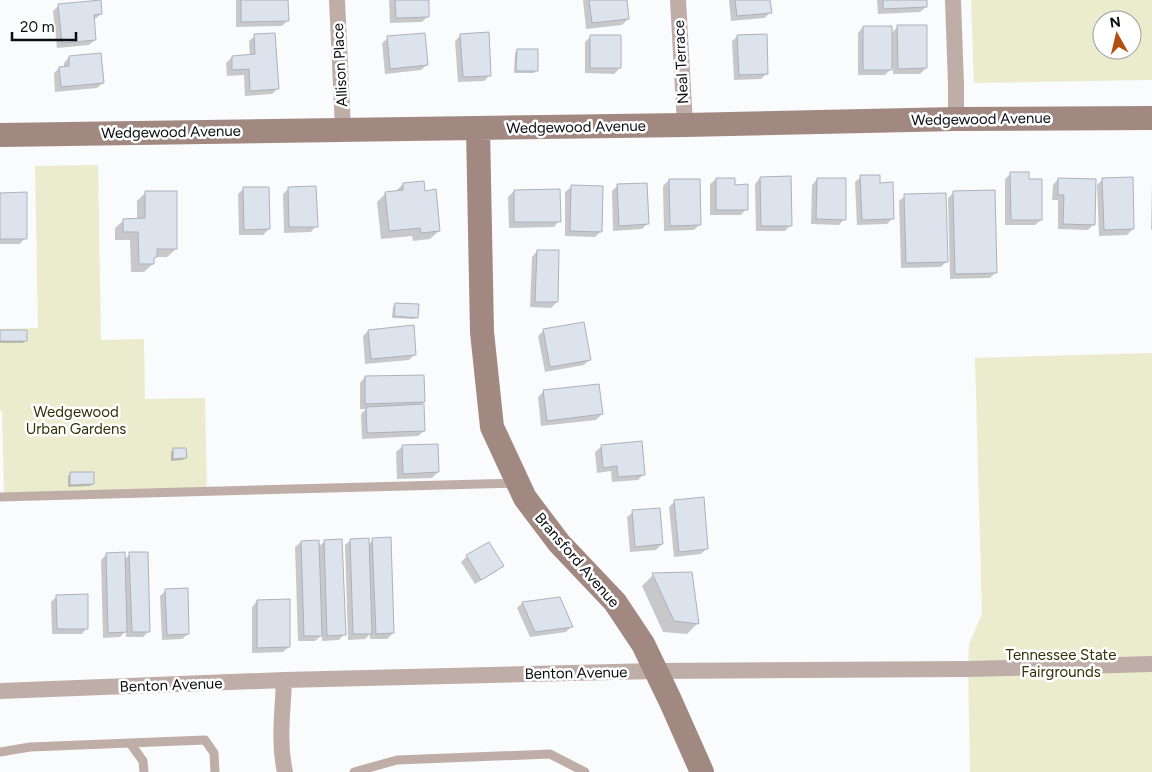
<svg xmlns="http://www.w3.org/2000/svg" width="1152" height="772" font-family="Figtree,sans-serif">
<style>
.green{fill:#eaeccd;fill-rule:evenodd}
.shadow{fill:#0003}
.building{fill:#dce3ed;stroke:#abb2bb}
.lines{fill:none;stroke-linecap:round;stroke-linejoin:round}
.service{stroke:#bfaea8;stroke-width:9}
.minor{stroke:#bfaea8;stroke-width:16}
.secondary{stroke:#a18880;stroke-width:24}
.labels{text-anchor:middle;stroke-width:5;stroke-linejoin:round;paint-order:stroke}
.street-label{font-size:15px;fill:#0a0c10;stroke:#fff}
.park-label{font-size:15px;fill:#303104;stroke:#fff}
</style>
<rect width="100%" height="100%" fill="#fafbfd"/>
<path class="green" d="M971,0h181v80l-178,3zM1102,20h30v30h-30z
M98,165l3,175 43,-1 1,60 60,-1 2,93 -203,4 -2,-84h-2v-82l38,-1 -3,-162z
M1152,353v419h-182l-2,-103 1,-25 13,-30 -7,-256z"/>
<path class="shadow" d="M236,0h51l1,20 -6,6 -46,1z
M389,0h38l1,16 -6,6 -32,1z
M583,0h43l2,19 -6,6 -36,4z
M729,0h40l1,12 -5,6 -34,3z
M877,0h49v7l-6,5 -42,2z
M59,5l42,9 -6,5 -2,1 2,20 -6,5 -32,3 -4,-37z
M898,26l28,42 -6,6h-27v-7l-8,8h-27v-42l5,-6 28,7z
M461,35l29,40 -6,6 -26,1 -3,-41z
M255,36l23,52 -6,6 -27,2 -1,-21 -17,1 -1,-13 6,-6 18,-1 -1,-15z
M591,36l29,32 -6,6 -29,-1v-31z
M738,36l29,37 -6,6 -27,1 -2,-39z
M388,38l39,27 -6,5 -36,4 -3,-31z
M517,50l19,20 -2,3h-20l1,-20z
M69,57l34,26 -6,5 -42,4 -1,-19 5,-5 5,-1v-4z
M1011,173l17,7 13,40 -6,5h-30v-46z
M861,177l18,7 14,34 -6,6 -30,1 -2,-43z
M760,178l31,47 -6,6h-29l-1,-47z
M716,179l30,30 -5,6h-31v-31z
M817,179l27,40 -5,6 -28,-1 1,-39z
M1058,179l36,45 -6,6 -30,-1v-29h-6l1,-15z
M1103,179l30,50 -6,6 -28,1 -2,-51z
M669,180l31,44 -6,6 -30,1 -1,-45z
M1152,181v49h-1z
M403,184l21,8 15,39 -9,8 -17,2 -1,-5 -31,3 -4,-37 9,-9 9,-1z
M618,185l29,39 -5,5 -29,2 -1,-40z
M571,187l30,44 -6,6 -30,-1v-44z
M244,188l25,41 -6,6h-24l-1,-41z
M289,188l27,38 -5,6 -27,1 -1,-39z
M514,191l45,30 -5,6 -45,1 -1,-31z
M146,192l30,57 -9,8h-12l-2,3v4l-9,8h-13l-1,-32h-15v-12l9,-8h13v-19z
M954,192l42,80 -6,6 -40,1 -2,-81z
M0,194l25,44 -5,6h-20z
M905,196l42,65 -6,6 -40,1 -2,-67z
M537,251l20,51 -6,6 -21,-1 2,-50z
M395,304l21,13 -2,2 -22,-1 1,-11z
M544,330l46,29 -6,6 -39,7 -7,-36z
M0,331l26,9 -3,3h-23z
M368,331l47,23 -6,6 -44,4 -2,-28z
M365,377l59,25 -5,4 5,25 -6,5 -56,3 -1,-25 5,-5h-6v-26z
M544,391l58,23 -6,6 -55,6 -3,-29z
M641,443l3,31 -6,6 -26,2 -1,-11 -14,2 -2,-21 6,-5z
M402,447l36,25 -6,6 -35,1 -1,-27z
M173,449l13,9 -3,2 -12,1v-9z
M70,474l23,10 -3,2 -22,1v-11z
M675,501l32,47 -6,6 -27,3 -5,-50z
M633,512l29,32 -6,6 -26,2 -3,-35z
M351,540l17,5 5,-5 20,93 -6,6h-17v-5l-5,5 -17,1 -3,-95z
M325,541l19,93 -5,6 -17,1v-6l-7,6h-17l-3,-94 6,-5 17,5z
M107,554l17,6 6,-6 19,77 -6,6h-17v-6l-6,6 -17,1 -2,-78z
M467,556l35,10 -5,5 -22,13 -14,-22z
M653,575l45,48 -11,11 -24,-2 -21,-46z
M166,590l22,44 -6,5 -20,1 -2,-44z
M57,596l30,32 -5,6h-30l-1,-32z
M559,598l12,29 -5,5 -36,5 -13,-29 5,-5z
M257,601l32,46 -6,5 -31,1v-46z"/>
<path class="building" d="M101,0l1,14 -8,1 2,25 -34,3 -4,-39z
M241,0h47l1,21 -48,1z
M395,0h34v17l-33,1z
M589,0h38l2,19 -37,4z
M735,0h35l2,13 -35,3z
M883,0h44v7l-44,2z
M897,25h30v43l-29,1z
M863,26h29v44h-29z
M489,32l2,44 -28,1 -3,-43z
M275,33l4,56 -29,2 -1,-22 -17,1v-14l23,-2 -1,-20z
M425,33l3,32 -38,4 -3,-33z
M767,34l1,40 -29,1 -2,-40z
M590,35h31v33h-31z
M517,49h21v22h-22z
M101,53l3,30 -43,4 -2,-20 10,-1v-10z
M1010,172h19v7h13v41h-31z
M860,175h20v8l13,-1 1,37 -32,1z
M791,176l1,50h-31l-1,-49z
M1133,177l1,52 -30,1 -2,-52z
M716,178h19v7l13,-1v26h-32z
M817,178h29v42l-30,-1z
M1058,178l38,1 -1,46 -32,-1 1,-29h-6z
M669,179h31l1,46 -31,1z
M424,181l1,10 11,-2 4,42 -19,2 -1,-5 -31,3 -4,-39 18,-2v-7z
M647,183l2,41 -30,2 -2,-42z
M571,185l32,1 -1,46 -32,-1z
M316,186l2,41h-29l-1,-40z
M243,187h26l1,42 -26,1z
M560,189l1,33h-47v-32z
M995,190l2,83 -42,1 -2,-83z
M145,191h32v58h-20v8l-3,1v6h-15l-1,-32h-15v-13l22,-1z
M27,192v47h-27v-46z
M946,193l2,69 -42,1 -2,-69z
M537,250h22l-1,52h-23z
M395,303l24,1 -1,14 -24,-2z
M584,322l7,38 -41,7 -7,-38z
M414,325l2,30 -45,4 -3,-29z
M0,330h27v11h-27z
M424,375l1,27 -60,2v-28z
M599,384l4,30 -56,7 -4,-31z
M424,404l1,27 -58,2 -1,-26z
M642,441l3,34 -27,2 -1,-11 -14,2 -2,-23z
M438,444l1,28 -36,2 -1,-29z
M173,448h13l1,10 -14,1z
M70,472h24v12l-24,1z
M704,497l4,52 -29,3 -5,-52z
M660,508l3,36 -28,3 -3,-37z
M391,537l3,96 -18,1 -4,-96z
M369,538l3,96h-19l-3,-95z
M342,539l4,96 -19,1 -3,-96z
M319,540l3,96h-18l-3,-95z
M489,542l15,24 -23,14 -15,-25z
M125,552l2,80 -19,1 -2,-80z
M129,552h19l2,80h-18z
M692,572l7,52 -25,-3 -22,-48z
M188,588l1,46 -22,1 -2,-46z
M88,594v35h-31l-1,-34z
M560,597l13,30 -38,5 -13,-30z
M290,599v48l-33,1v-48z"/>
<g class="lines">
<path class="service" d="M0,497l515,-14
M130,743l13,18 1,11
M0,752l30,-5 175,-7 9,13 1,19
M354,772l43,-12 153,-6 35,18"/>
<path class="minor" d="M337,0l6,129
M678,0l7,125
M953,0l3,85v34
M284,680c-1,30 -6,62 1,92
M0,691l284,-11 372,-9 312,-2 184,-5"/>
<path class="secondary" d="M478,128l4,204 10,95 33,71 34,45 56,59 28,42 27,56 32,72
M0,135l685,-10 271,-6 196,-1"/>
</g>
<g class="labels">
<g class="street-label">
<text transform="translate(681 62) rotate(-93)" y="5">Neal Terrace</text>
<text transform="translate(340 65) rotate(-93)" y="5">Allison Place</text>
<text transform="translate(981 119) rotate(-1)" y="5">Wedgewood Avenue</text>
<text transform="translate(576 127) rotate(-1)" y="5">Wedgewood Avenue</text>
<text transform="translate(171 132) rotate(-1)" y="5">Wedgewood Avenue</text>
<text transform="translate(577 560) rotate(49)" y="5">Bransford Avenue</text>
<text transform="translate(576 673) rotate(-1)" y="5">Benton Avenue</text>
<text transform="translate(171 685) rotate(-2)" y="5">Benton Avenue</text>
</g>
<g class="park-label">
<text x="76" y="417">Wedgewood<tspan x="76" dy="17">Urban Gardens</tspan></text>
<text x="1061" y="660">Tennessee State<tspan x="1061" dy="17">Fairgrounds</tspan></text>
</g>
</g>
<g transform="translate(1117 35) rotate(352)"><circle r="24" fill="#ffffff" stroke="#9d9e9f"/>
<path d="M0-4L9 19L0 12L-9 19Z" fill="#b14f10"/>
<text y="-8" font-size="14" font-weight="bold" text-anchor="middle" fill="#0a0c10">N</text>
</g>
<path d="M12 32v8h64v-8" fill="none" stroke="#0a0c10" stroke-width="2.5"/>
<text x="20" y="32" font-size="15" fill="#0a0c10" stroke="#ffffff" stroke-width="4" paint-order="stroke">20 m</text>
</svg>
